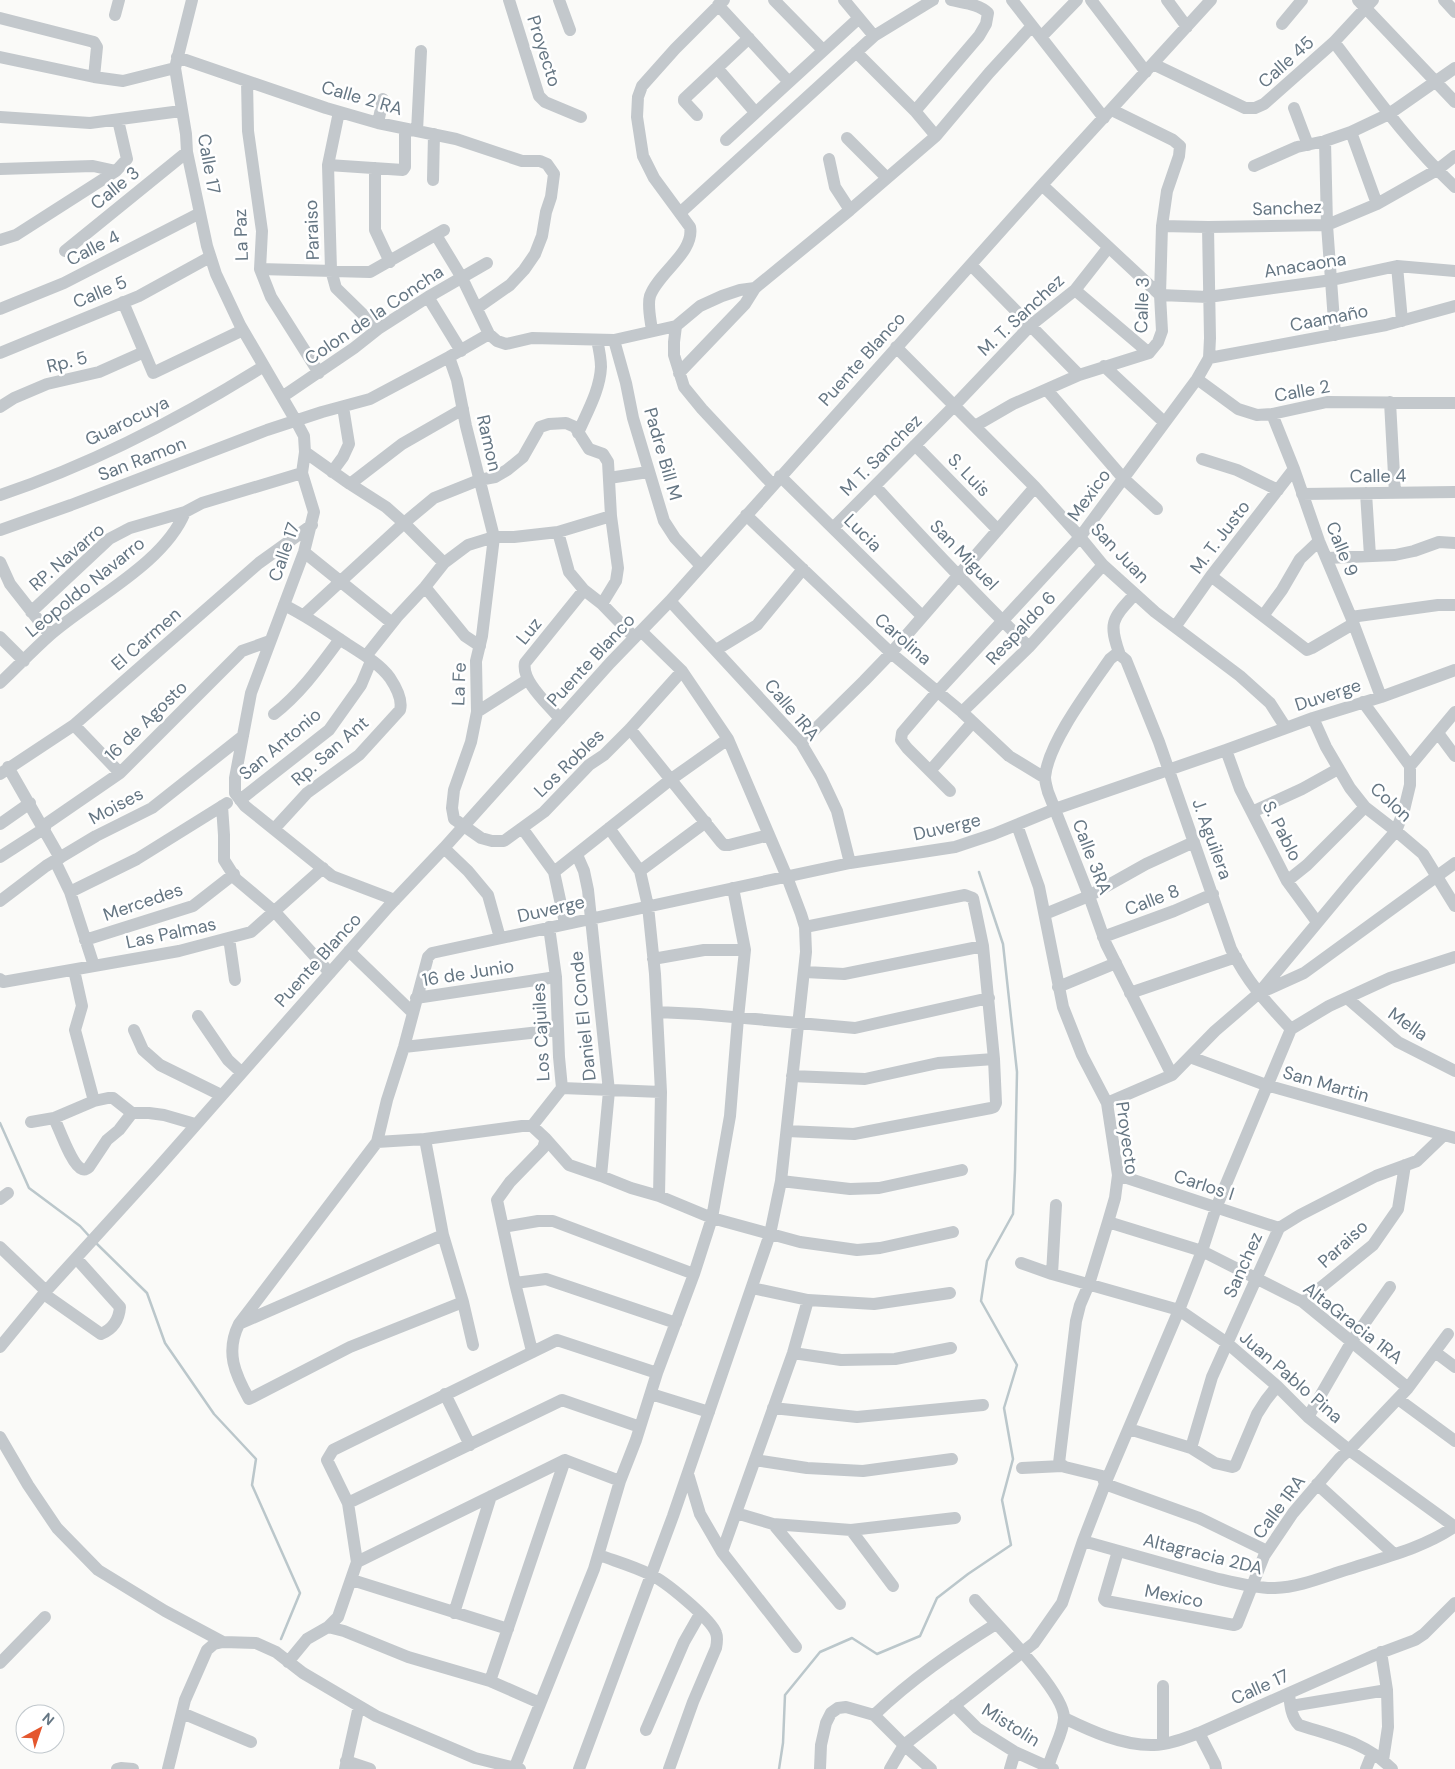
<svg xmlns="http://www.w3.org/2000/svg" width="1455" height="1769" font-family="'DM Sans',sans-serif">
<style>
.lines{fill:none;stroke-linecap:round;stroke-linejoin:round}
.stream{stroke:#bbc7cb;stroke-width:2.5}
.minor{stroke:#c3c8cc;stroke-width:12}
.labels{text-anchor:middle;stroke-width:5;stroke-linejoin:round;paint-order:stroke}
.street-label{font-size:18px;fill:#657683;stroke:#fff}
</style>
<rect width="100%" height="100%" fill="#fafaf8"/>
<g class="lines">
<path class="stream" d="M0,1123l29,65 51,38 10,11
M96,1243l51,50 18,50 49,71 42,45 -4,26 48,108 -19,46
M779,1769l4,-26 2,-48 35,-43 32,-14 25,16 43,-18 17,-38 31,-24 43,-29 -9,-45 11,-41 -9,-51 13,-43 -36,-64 6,-40 26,-47 2,-44 2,-98 -14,-128 -24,-72"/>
<path class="minor" d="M192,0l-17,68 11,66 1,18 20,94 9,28 24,51 56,96 8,15 1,16 -3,21 12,39 -10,40 -53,141 -16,85v15l10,13 87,70 63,24
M509,0l30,96 6,6 36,15
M559,0l11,30
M774,0l49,50
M844,0l30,36
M1012,0l92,118
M1091,0l55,72
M1167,0l20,27
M1358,0l97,102
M1444,0l11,12
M718,5l70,76
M115,15l4,-15
M0,18l94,24 3,5 -3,30
M1282,24l20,-24
M1041,37l36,-37
M1334,42c38,50 75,102 121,145
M856,52l59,59 21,25
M0,57l94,20 29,4 52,-13
M177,57l149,51 52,15 78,16 66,22h18l7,3 7,10 -3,23 -5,15 -4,24 -7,18 -11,16 -14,15 -33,23
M1153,64l92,44h10l9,-4 70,-62 39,-42
M717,68l38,44
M247,81l1,50 14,100 -2,38 11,28 48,76
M1294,108l14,37
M915,111l64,-75 7,-12 2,-11c-9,-9 -25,-10 -37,-13
M339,112l-11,53 3,105 5,18 42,41
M697,115l-13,-14v-2l65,-61
M0,117l90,6 91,-12
M378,123l5,-24
M417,131l4,-80
M1351,132l26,72
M847,138l40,40
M726,140l133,-122
M1325,141l2,84 8,110
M829,159l6,28 15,23
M328,165l75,5 2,-3v-38
M1254,166l43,-19 28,-6 26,-9 38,-18 66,-46
M375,168v62l15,32
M0,169l93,-3 23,5
M433,180l1,-46
M1042,185l118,110 48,2 124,-17 65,-14 58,5
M681,212l193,-176 59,-36
M1162,226l46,1 119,-2 50,-21 60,-34 18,-14
M436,235l26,43 27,56 8,7 9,3 26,-6 82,2 62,-14 24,-20 22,-10 18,-6 15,-2 95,-78 86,-74 53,-63 43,-47
M0,240l16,-5 100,-64 11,-12 -9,-39
M65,251l122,-99
M971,265l108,110
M1397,266l5,55
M260,269l110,3 74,-42
M1075,290l74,63
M428,297l33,54
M123,302l30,71 90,-43
M0,309l64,-26 136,-70
M676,326l-2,16v13l10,32 18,22 71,76
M652,331c-1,-10 -5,-25 -2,-35 8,-23 45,-44 40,-69l-36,-49 -11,-22 -6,-39 1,-20 4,-11 33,-37 49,-49
M614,340l12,43 7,35 31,103 11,17 26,28
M896,347l139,140 45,50 23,28 52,47 85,64 30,27 16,25
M0,353l139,-57 71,-39
M449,357l8,23 9,46 28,111 -12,99 -6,25 1,51 -6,30 -17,48 -2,18 2,11 27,19 11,3h12l40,-29 45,-47 15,-10 26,-26 52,-58
M1209,358l177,-33 69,-19
M1104,366l60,56
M679,373l66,-69 10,-16
M1197,379l41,30 19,6 15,-1 55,-12 128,1
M1047,390l76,88 34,31
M282,397l72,-49 24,-19 50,-32 59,-34
M1390,402l5,91
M0,407l14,-9 33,-14 52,-12 45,-20
M1272,414l22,55 25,72 32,76 30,80
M975,426l38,-22 66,-29 70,-22 9,-11 4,-11 -2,-36 2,-69 5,-35 12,-35 1,-10 -7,-6 -61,-30
M578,433c9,-21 22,-43 23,-66 0,-9 -2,-18 -4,-27
M915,445l83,85
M305,452l45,32 36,23 18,16 40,40
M1202,459l35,11 41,20
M332,472l11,-15 6,-13 -6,-37
M780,476l142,140
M609,478l39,-6
M350,484l52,-40 61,-35
M875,486c50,55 101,109 154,161
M1366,493l4,63
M1302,494l153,-2
M0,495c93,-31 181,-77 264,-129
M746,515l145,138 71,59 47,44 36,22
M833,528l121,-122 77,-81 44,-35 33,-42
M0,530l71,-25 196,-75 55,-18 48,-13 79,-42 40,-23
M558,532l11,40 15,18 18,14 32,33
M304,552l88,71
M1327,558l68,-3 19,-4 25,-9 16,1
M0,562l10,22 40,51
M1211,576l96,74 5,-2 41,-24
M425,587l40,49 15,10
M670,601l131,142 20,34 16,34 13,52
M31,612l78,-73 21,-11 55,-16 17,-9 100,-30
M304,615l100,-92 30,-25 45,-18 16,-3 12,-7 16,-13 17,-30 9,-3 17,-1 9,4 14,22 14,5 5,8 3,54 7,52 -2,13 -14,23
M1263,616l19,-26 18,-31 19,-18
M1351,617l87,-12h17
M1175,627l36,-51 83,-107
M0,637l24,24
M716,650l41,-25 46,-56
M1120,655c-12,-33 -8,-36 15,-61
M366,656l31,-39 28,-30 19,-24 24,-18 26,-8h20l44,-5 53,-16
M0,683c17,-16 33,-33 50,-48 41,-36 114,-71 135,-123
M477,712l50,-32
M962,712l67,-65 74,-82
M274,714c27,-21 46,-48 66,-75
M1313,718l13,29 24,41 15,19 31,24 27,23 32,52
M560,719c-11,-14 -39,-38 -35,-56l59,-73
M74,725l46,48
M630,729l91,113 3,3h5l40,-10
M1438,733l17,23
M801,743l63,-62 27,-28 144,-166
M1226,750l14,39 47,92 30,41
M1410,766l45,-54
M8,767l52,91
M930,771l42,-48
M0,774l74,-49 185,-162 53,-38
M950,791l-43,-43 -6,-8 1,-7 35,-41 143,-155 117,-158 12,-21 1,-20 -2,-111
M240,800l89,-70 32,-45 10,-24
M222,806l2,29v25l12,19 39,33 55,61
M1252,812l50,-23 36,-20
M0,824l30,-21
M1017,825l22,62 24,120 19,48 25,48 11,72 -3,23 -7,24 -19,62 -9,21 -4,16 -17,142 6,4 37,9 3,8 94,34 68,33
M43,826l77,-53 122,-122 28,-10
M522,828l32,44 11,51
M609,828l31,43 8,35 7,68 6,118 -2,104
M274,829l33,-36 52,-38 41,-45c3,-11 -4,-23 -10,-32 -10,-14 -29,-25 -43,-34 -20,-14 -41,-28 -63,-39
M444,848l24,23 20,24 12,43
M577,855l7,16 4,19 21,201 -8,85
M0,857l45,-29
M55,861l15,31 24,74
M640,871l66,-49
M554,872l116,-92 58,-41
M1287,881l20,-16 58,-58
M70,892l67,-33 90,-56
M0,901l46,-35 50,-30 56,-28 91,-72
M1045,914l44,-18 57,-32 48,-22
M805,927l160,-32 8,3 10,48 11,113
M1103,937l71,-26 39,-17
M229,938l6,42
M85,940l108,-34 41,-32
M349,951l63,61
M653,959l51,-9h41
M74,970l8,36 -7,24 19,71
M805,972l39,2 139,-28
M0,979l3,3 176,-31 72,-19 72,-64
M1058,987l58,-24
M1262,992l42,-19 151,-110
M1130,993l106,-36
M416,998l140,-21
M1347,998l51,44 57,29
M657,1012l42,2 156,14 134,-30
M198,1016l30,44 13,12
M1291,1029l38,-23 61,-28 65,-21
M134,1030l9,20 17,15 61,30
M404,1047l153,-17
M1190,1057l76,28 189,53
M1172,1075l-66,-131 -17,-48 -41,-104c-1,-4 -3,-10 -3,-15 3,-34 45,-89 65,-118l5,-4h5l6,5 33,82 72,207c17,34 34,52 60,80
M562,1088l99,4
M1107,1103l65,-28 43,-44 43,-37 94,-113 44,-50 8,-21 6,-25v-19l-47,-64
M54,1118c5,10 18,48 28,51 3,1 5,0 7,-2l18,-27 12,-10 13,-17
M31,1122l23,-4 40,-17 14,-3h5l19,15h17l15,2 31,9
M532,1126l30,-38 -3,-31 -3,-80 -7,-50
M787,1131l67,3 137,-26 3,-1 2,-4 -2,-44 -56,4 -73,16 -73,-3
M425,1139l18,96 20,67 -113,45 -101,52c-14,-25 -24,-47 -10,-75l138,-182 10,-42 17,-53 24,-90 4,-4 418,-90 105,-16 39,-13 61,-25 171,-59 87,-32 68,-21 74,-27
M377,1142l48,-3 97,-13h10l14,13 23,26 32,11 30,12 28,8 53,22 88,24 57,8 23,-2 73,-16
M1118,1175l161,53
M781,1181l69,8 29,-1 83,-18
M0,1199l8,-6
M1108,1222l94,29 101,51 105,86
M503,1227l35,-6h15l141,53
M0,1247l46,44
M1021,1263l31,11 127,36 48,33 50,43 31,31 41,33 106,77
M1052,1274l4,-69
M515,1283l31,-4 130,44
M752,1288l56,12 66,4 76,-11
M44,1294l57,40c12,-5 18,-14 19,-27l-44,-49
M463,1302l10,43
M1303,1302l70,-57 25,-36 7,-44
M241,1323l202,-88
M0,1347l46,-56 111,-122 232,-263 55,-58 166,-185 60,-62 372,-416 169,-185
M532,1351l-17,-68 -18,-83 13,-18 33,-34 3,-9
M1435,1352l20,15
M793,1353l48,7 54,-1 56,-11
M445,1394l25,51
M651,1394l58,18
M1398,1399l57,42
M773,1408l84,9 126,-12
M1308,1417l44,-76 38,-54
M1129,1429l62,19 24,15 17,4 3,-1 22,-52 9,-14 11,-14
M0,1437l28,48 29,43 41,42 67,41 58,31 33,1 20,9 27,21 73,43 99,42 45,11
M1191,1448l21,-71 67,-149 21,-13 76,-39 41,-15 26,-25
M755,1460l52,8 56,3 89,-12
M1022,1468l40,-2
M688,1474l12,40 22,38 74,95
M1317,1484l77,70
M348,1503l214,-103 78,27
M736,1513l37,11 78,6 104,-12
M773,1524l67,80
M851,1530l42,56
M1083,1541l132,37c17,4 43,11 60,10 26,-1 50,-12 74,-19 36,-12 74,-21 105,-42
M1118,1551l-14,48 2,2 128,24 3,-1 27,-68 29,-43 47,-55 9,-8 59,-62 40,-54
M722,1552l71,-199 15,-53
M599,1555c16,6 34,11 50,19 15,6 62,45 67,59 2,5 1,10 0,15l-23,54 -24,67
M357,1562l208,-102 55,21
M352,1580l156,49
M975,1600c18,21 90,92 89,118 -1,17 -13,34 -16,51
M454,1613l37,-117
M328,1627l16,4 64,26 82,24 50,22
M1381,1652l6,38 1,37 -5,33
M288,1662l19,-23 21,-12 10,-10 19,-55 -9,-59 -21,-43 6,-10 224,-110 100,33
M0,1663l45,-46
M490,1681l75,-221
M1289,1693c1,11 2,24 10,32 34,11 67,17 93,44
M954,1705l23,23 38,24 38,17
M1291,1706l96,-16
M182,1713l69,29
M874,1715c38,-36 77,-63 122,-91
M1064,1718c27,13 59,28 90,27 14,0 31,-7 45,-12l176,-78 40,-15 9,-6 31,-31
M646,1730l38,-88 16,-28
M1199,1733l16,31 1,5
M1163,1744v-58
M346,1761l24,8
M117,1769l4,-1 12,1
M168,1769l17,-69 22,-50 7,-6 9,-2
M345,1769l14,-63
M514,1769l80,-200 26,-88 16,-41 21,-67 37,-99 18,-56 18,-102 8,-98 7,-68 -12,-62
M579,1769l94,-253 97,-282 11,-53 25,-229 -1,-25 -4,-13 -14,-37 -59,-138 -46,-68 -41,-40
M820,1769l1,-24 5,-22 5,-10 7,-5 8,-1 28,8 30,30 27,24
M890,1769l14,-24 130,-102 28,-40 21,-62 22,-57 74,-174 23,-59 14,-43 75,-179
M1010,1769l5,-17
M1366,1769l6,-15"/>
</g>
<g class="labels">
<g class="street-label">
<text transform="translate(544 51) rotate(72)" y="6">Proyecto</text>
<text transform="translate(1286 62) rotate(-42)" y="6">Calle 45</text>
<text transform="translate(362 98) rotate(16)" y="6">Calle 2 RA</text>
<text transform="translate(209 164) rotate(80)" y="6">Calle 17</text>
<text transform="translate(115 188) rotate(-39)" y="6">Calle 3</text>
<text transform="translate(1287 208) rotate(-2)" y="6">Sanchez</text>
<text transform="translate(312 230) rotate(-92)" y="6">Paraiso</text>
<text transform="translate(241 235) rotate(-92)" y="6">La Paz</text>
<text transform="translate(93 248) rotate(-27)" y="6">Calle 4</text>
<text transform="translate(1305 265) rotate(-9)" y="6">Anacaona</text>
<text transform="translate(100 292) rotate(-23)" y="6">Calle 5</text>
<text transform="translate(1142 305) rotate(-88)" y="6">Calle 3</text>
<text transform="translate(374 315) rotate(-34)" y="6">Colon de la Concha</text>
<text transform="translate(1021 315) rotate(-43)" y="6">M. T. Sanchez</text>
<text transform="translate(1329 318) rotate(-11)" y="6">Caamaño</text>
<text transform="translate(862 359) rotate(-48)" y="6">Puente Blanco</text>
<text transform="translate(67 362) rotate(-14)" y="6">Rp. 5</text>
<text transform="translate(1302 391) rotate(-10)" y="6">Calle 2</text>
<text transform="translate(127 421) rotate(-26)" y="6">Guarocuya</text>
<text transform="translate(489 443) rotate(77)" y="6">Ramon</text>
<text transform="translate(663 454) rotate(74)" y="6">Padre Bill M</text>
<text transform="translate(881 455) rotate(-45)" y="6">M T. Sanchez</text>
<text transform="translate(142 459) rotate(-21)" y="6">San Ramon</text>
<text transform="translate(969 475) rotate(46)" y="6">S. Luis</text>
<text transform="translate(1378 476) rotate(-1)" y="6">Calle 4</text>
<text transform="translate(1089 495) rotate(-54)" y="6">Mexico</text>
<text transform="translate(863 533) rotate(45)" y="6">Lucia</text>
<text transform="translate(1220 537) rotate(-53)" y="6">M. T. Justo</text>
<text transform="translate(1342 549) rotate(68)" y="6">Calle 9</text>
<text transform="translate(284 552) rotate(-71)" y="6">Calle 17</text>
<text transform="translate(1120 553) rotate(46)" y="6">San Juan</text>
<text transform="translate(964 555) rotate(46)" y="6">San Miguel</text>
<text transform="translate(67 557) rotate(-41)" y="6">RP. Navarro</text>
<text transform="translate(85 587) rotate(-39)" y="6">Leopoldo Navarro</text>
<text transform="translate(1021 628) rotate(-47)" y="6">Respaldo 6</text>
<text transform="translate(529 631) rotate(-51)" y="6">Luz</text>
<text transform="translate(146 639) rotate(-41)" y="6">El Carmen</text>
<text transform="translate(903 639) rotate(41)" y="6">Carolina</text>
<text transform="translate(591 660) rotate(-47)" y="6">Puente Blanco</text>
<text transform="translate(459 684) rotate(-88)" y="6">La Fe</text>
<text transform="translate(1328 695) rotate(-18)" y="6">Duverge</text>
<text transform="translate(792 710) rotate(50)" y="6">Calle 1RA</text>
<text transform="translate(146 721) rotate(-44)" y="6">16 de Agosto</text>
<text transform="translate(280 744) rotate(-40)" y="6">San Antonio</text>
<text transform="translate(330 751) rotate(-41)" y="6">Rp. San Ant</text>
<text transform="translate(569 763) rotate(-44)" y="6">Los Robles</text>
<text transform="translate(1391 802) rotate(42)" y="6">Colon</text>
<text transform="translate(116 806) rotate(-28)" y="6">Moises</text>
<text transform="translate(947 827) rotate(-13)" y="6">Duverge</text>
<text transform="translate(1282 831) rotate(63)" y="6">S. Pablo</text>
<text transform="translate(1212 839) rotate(70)" y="6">J. Aguilera</text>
<text transform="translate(1092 857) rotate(69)" y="6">Calle 3RA</text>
<text transform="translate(1152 900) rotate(-21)" y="6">Calle 8</text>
<text transform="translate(143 902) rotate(-19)" y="6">Mercedes</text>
<text transform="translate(551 909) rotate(-13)" y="6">Duverge</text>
<text transform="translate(171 933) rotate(-12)" y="6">Las Palmas</text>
<text transform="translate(318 960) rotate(-48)" y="6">Puente Blanco</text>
<text transform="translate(468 973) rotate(-9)" y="6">16 de Junio</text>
<text transform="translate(583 1016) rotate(-96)" y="6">Daniel El Conde</text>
<text transform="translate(1408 1024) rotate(35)" y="6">Mella</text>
<text transform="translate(541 1032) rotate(-93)" y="6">Los Cajuiles</text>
<text transform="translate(1326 1084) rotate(16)" y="6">San Martin</text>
<text transform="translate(1127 1138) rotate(82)" y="6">Proyecto</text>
<text transform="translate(1204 1185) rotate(18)" y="6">Carlos I</text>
<text transform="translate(1343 1244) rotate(-43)" y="6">Paraiso</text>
<text transform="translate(1243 1265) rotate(-66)" y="6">Sanchez</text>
<text transform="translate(1353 1323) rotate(38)" y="6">AltaGracia 1RA</text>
<text transform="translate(1291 1377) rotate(41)" y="6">Juan Pablo Pina</text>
<text transform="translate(1279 1507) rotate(-53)" y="6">Calle 1RA</text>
<text transform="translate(1203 1554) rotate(14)" y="6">Altagracia 2DA</text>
<text transform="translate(1174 1596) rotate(11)" y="6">Mexico</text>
<text transform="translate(1260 1687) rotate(-24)" y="6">Calle 17</text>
<text transform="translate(1011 1725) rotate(32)" y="6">Mistolin</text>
</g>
</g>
<g transform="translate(40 1729) rotate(40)"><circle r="24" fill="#ffffff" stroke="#c1c8cd"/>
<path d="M0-4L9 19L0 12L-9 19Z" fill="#e4572e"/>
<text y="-8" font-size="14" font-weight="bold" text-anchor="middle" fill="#657683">N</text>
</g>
</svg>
